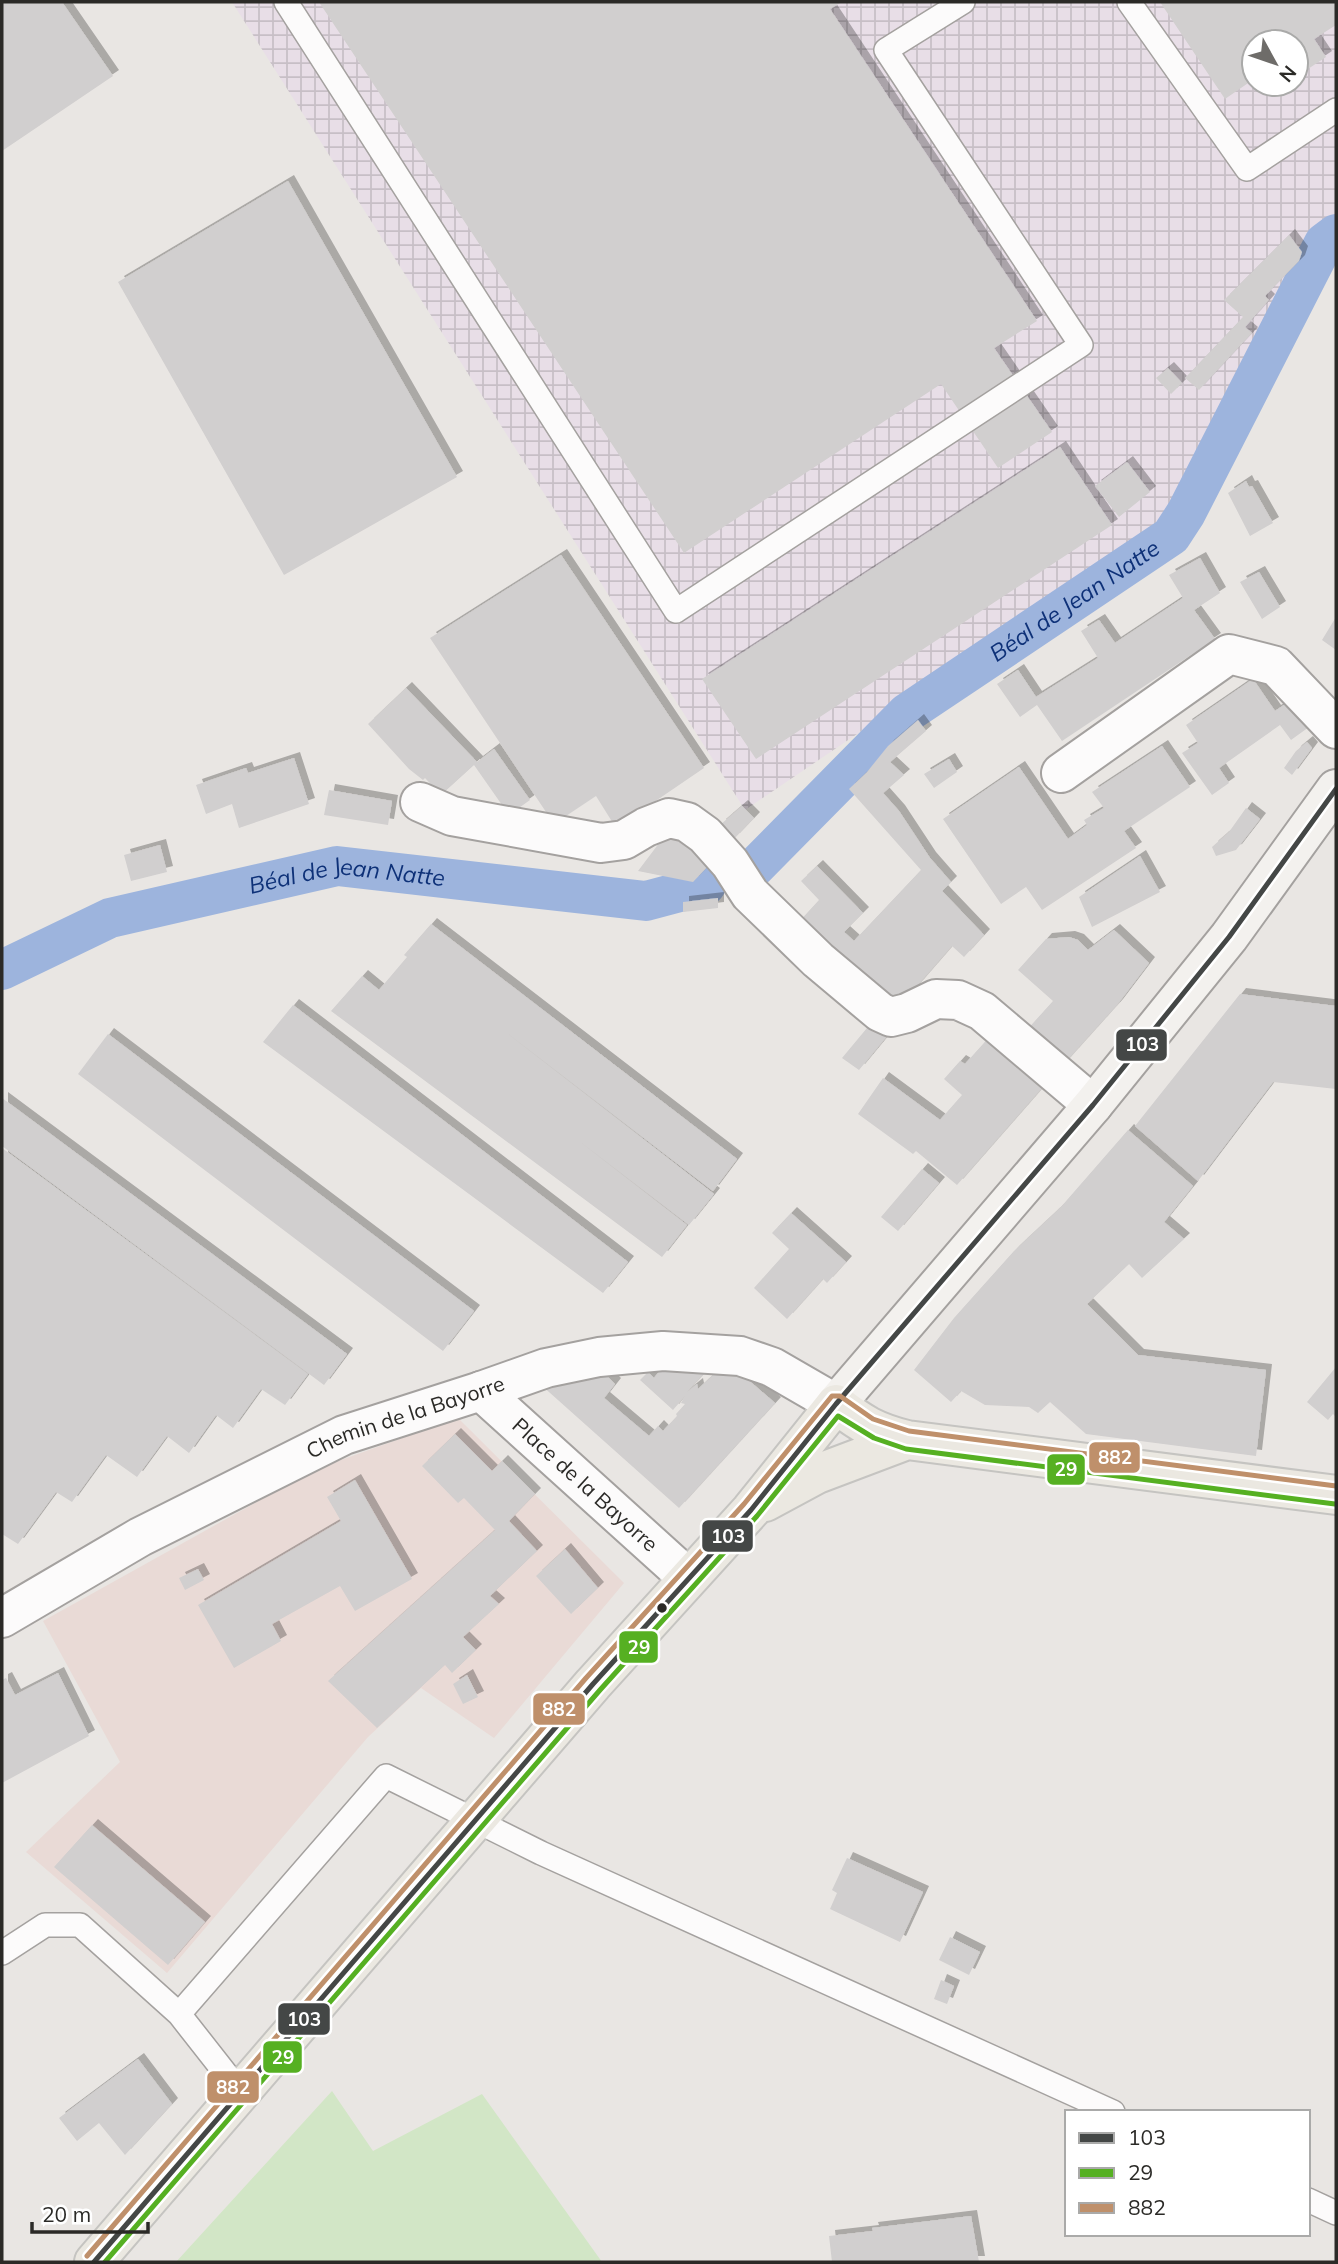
<svg xmlns="http://www.w3.org/2000/svg" width="1338" height="2264" font-family="Mulish,sans-serif">
<style>
.industrial{fill:url(#industrial-grid);fill-rule:evenodd}
.education{fill:#e9dad6}
.grass{fill:#d2e6c6}
.lines{fill:none;stroke-linecap:round;stroke-linejoin:round}
.canal{stroke:#9db4dd;stroke-width:40}
.building{fill:#d1cfcf;filter:url(#shadow)}
.lane-casing{stroke:#a4a19f;stroke-width:26}
.street-casing{stroke:#a4a19f;stroke-width:42}
.secondary-casing{stroke:#a4a19f;stroke-width:42}
.primary-casing{stroke:#c5c4c1;stroke-width:42}
.lane{stroke:#fcfbfb;stroke-width:23}
.street{stroke:#fcfbfb;stroke-width:38}
.secondary{stroke:#f3f1ee;stroke-width:38}
.primary{stroke:#ebe8e1;stroke-width:38}
.bus-1-casing{stroke:#fff;stroke-width:10}
.bus-2-casing{stroke:#fff;stroke-width:10}
.bus-3-casing{stroke:#fff;stroke-width:10}
.bus-1{stroke:#444746;stroke-width:5}
.bus-2{stroke:#56b022;stroke-width:5}
.bus-3{stroke:#bf906b;stroke-width:5}
.bus-dot{fill:#2b2a27;stroke:#fff;stroke-width:2.5}
.labels{text-anchor:middle;stroke-width:5;stroke-linejoin:round;paint-order:stroke}
.street-label{font-size:21px;fill:#2b2a27;stroke:#fff}
.water-label{font-size:23px;font-style:italic;fill:#0e3178;stroke:#fff}
.line-badge{stroke:#fff;stroke-width:2.5}
.badge-label{font-size:19px;text-anchor:middle;font-weight:bold;fill:#fff}
</style>
<defs>
<pattern id="industrial-grid" width="8" height="8" patternUnits="userSpaceOnUse" patternTransform="scale(1.75)"><rect width="8" height="8" fill="#e8dee7"/><path d="M0 4h8M4 0v8" fill="none" stroke="#c7bfc6"/></pattern>
<filter id="shadow"><feDropShadow dx="6" dy="-6" stdDeviation="0" flood-color="#0004"/></filter>
</defs>
<rect width="100%" height="100%" fill="#e9e6e3"/>
<path class="industrial" d="M232,2h1104v218l-24,18 -144,285 -423,287zM1254,42h42v42h-42z"/>
<path class="education" d="M458,1418l166,165 -130,155 -73,-50 -53,49 -201,236 -141,-121 94,-90 -77,-141 273,-152z"/>
<path class="grass" d="M332,2091l41,60 109,-57 120,168h-426z"/>
<g class="lines">
<g class="canal">
<path id="s1" d="M755,867l152,-154 264,-177 15,-23 138,-270 12,-9"/>
<path id="s2" d="M2,970l108,-52 227,-52 309,35 60,-16"/>
</g>
</g>
<path class="building" d="M2,2h60l51,74 -111,75z
M319,2h523l-12,7 207,312 -43,27 58,84 -54,36 -57,-84 -257,169z
M1160,2h176v23l-22,14 12,18 -30,20v-35h-42v37l-29,20z
M288,181l169,296 -173,98 -166,-293z
M1289,235l13,17 -3,9 -34,35 4,4 -24,27 7,6 -53,57 -14,-12 58,-61 -19,-17z
M1168,368l14,15 -11,11 -15,-16z
M1060,447l52,78 -356,234 -54,-80z
M1127,462l23,30 -31,25 -24,-31z
M1246,481l3,6 3,-1 21,37 -23,13 -22,-43z
M561,555l143,213 -88,60 -20,-32 -42,28 -124,-186z
M1200,558l20,35 -26,17 21,29 -153,102 -25,-36 -17,12 -23,-33 21,-14 18,27 62,-39 -17,-27 18,-11 16,23 68,-45 -14,-23z
M1259,572l21,35 -18,12 -22,-37z
M1336,617v33l-14,-10z
M1253,679l22,32 12,-8 22,24 -18,13 -11,-15 -61,43 10,15 -17,12 -30,-42 16,-10 -12,-18z
M406,688l71,74 17,-13 36,51 -21,15 -35,-50 -33,30 -16,-17 -2,2 -14,-11 -41,-45z
M918,720l8,11 -36,31 14,13 -21,18 16,18 31,47 21,24 -9,9 42,44 -20,22 -12,-11 -55,63 -100,-85 22,-24 -18,-19 16,-15 46,47 -19,19 10,9 67,-71 -72,-81 18,-17 21,-26z
M1307,742l5,6 -20,27 -8,-7 12,-17z
M1162,746l28,41 -66,44 12,17 -94,62 -16,-23 -25,17 -58,-85 76,-52 49,72 19,-14 -3,-5 20,-12 -12,-16z
M294,758l15,46 -70,24 -7,-24 -26,10 -10,-29 50,-17 2,5z
M949,759l8,13 -23,16 -10,-14z
M329,790l63,11 -4,24 -64,-10z
M742,806l12,12 -20,21 -14,-14z
M1246,808l14,11 -24,31 -20,6 -4,-9 17,-15z
M672,826l41,35 -20,21 -55,-11z
M160,845l7,27 -36,9 -7,-26z
M1140,856l20,36 -68,35 -13,-30z
M718,898v10l-35,4v-10z
M431,924l306,235 -24,32 -214,-164 215,167 -25,31 -110,-84 108,84 -25,32 -331,-246 31,-35 17,14 28,-33 -3,-2z
M1114,930l35,33 -32,42 -55,61 -37,-34 28,-31 -35,-31 28,-31 23,-2 9,3 10,10z
M1240,994l96,12v83l-63,-7 -75,99 -63,-55z
M293,1005l335,257 -25,31 -340,-251z
M872,1022l16,13 -29,35 -17,-12z
M108,1034l366,277 -31,40 -365,-277z
M992,1034l58,45 -93,106 -41,-34 -3,3 -55,-40 25,-36 57,42 22,-25 -18,-16 16,-18 5,3z
M2,1098l345,256 -23,31 -322,-239z
M1128,1130l65,56 -29,36 20,17 -42,39 -13,-14 -42,40 51,51 128,15 -10,86 -170,-22 -36,-32 -12,11 -9,-6 -44,-2 -24,-14 -10,11 -37,-32 40,-52 60,-67 46,-43z
M2,1148l306,226 -23,31 -24,-16 -28,39 -17,-13 -27,38 -22,-17 -30,41 -31,-22 -34,47 -16,-10 -38,52 -16,-10z
M922,1169l17,14 -41,48 -17,-14z
M791,1213l55,49 -19,21 -4,-4 -36,40 -33,-31 35,-39 -17,-16z
M1336,1367v50l-3,-3 -5,6 -21,-18z
M662,1368l46,1 -21,23 10,-8 1,5 22,-20 19,3 36,31 -96,105 -139,-124 63,-12 12,12 -11,14 45,38 9,-10 5,5 14,-15 -1,-2 9,-10 -4,-1 4,-7 -12,14 -33,-30 8,-8 6,6z
M455,1434l37,37 10,-10 33,33 -26,27 28,30 -47,45 9,8 -36,33 13,13 -24,23 -7,-8 -68,63 -49,-47 167,-151 -31,-32 -6,5 -36,-37z
M355,1480l57,99 -57,32 -15,-25 -68,38 9,17 -47,27 -36,-63 143,-84 -14,-24z
M565,1549l33,39 -27,26 -35,-38z
M198,1569l6,11 -19,10 -6,-12z
M58,1673l31,63 -87,47v-103l4,-2 9,17z
M467,1675l11,22 -15,7 -10,-20z
M92,1825l113,97 -37,43 -114,-98z
M847,1858l76,34 -23,50 -70,-33 7,-16 -5,-3z
M950,1937l30,15 -11,23 -30,-15z
M941,1980l13,6 -7,18 -13,-5z
M138,2059l34,45 -47,51 -26,-32 -22,18 -18,-23z
M971,2216l8,46h-147l-3,-26 44,-5 -1,-3z"/>
<g class="lines">
<defs>
<path id="lane" d="M286,2l390,609 405,-266 -195,-295 77,-48
M1129,2l118,167 89,-59
M2,1953l43,-28h35l99,89 62,79
M179,2014l207,-238 155,77 572,259
M1308,2200l28,13"/>
<g id="street">
<path d="M1061,773l168,-119 47,12 60,63"/>
<path d="M420,802l32,14 149,27 23,-3 22,-13 23,-9 18,4 18,13 25,28 20,31 68,66 62,52 11,5 16,-4 29,-14 22,1 24,11 111,94"/>
<path id="s3" d="M481,1391l207,187"/>
<path id="s4" d="M2,1618l138,-81 204,-102 137,-44 65,-23 53,-11 64,-6 77,5 32,11 64,37"/>
</g>
<path id="secondary" d="M836,1404l257,-299 136,-168 107,-148"/>
<path id="primary" d="M765,1502l52,-28 90,-34
M94,2262l499,-578 158,-174 85,-106c26,20 39,28 71,36l429,55"/>
</defs>
<use href="#lane" class="lane-casing"/>
<use href="#street" class="street-casing"/>
<use href="#secondary" class="secondary-casing"/>
<use href="#primary" class="primary-casing"/>
<use href="#lane" class="lane"/>
<use href="#street" class="street"/>
<use href="#secondary" class="secondary"/>
<use href="#primary" class="primary"/>
<defs>
<path id="bus-1" d="M94,2262l499,-578 158,-174 85,-106 257,-299 136,-168 107,-148"/>
<path id="bus-2" d="M105,2262l495,-572 157,-174 81,-100 36,22 32,11 429,55"/>
<path id="bus-3" d="M87,2256l499,-578 158,-174 88,-108h8l33,23 36,12 427,55"/>
</defs>
<use href="#bus-1" class="bus-1-casing"/>
<use href="#bus-2" class="bus-2-casing"/>
<use href="#bus-3" class="bus-3-casing"/>
<use href="#bus-1" class="bus-1"/>
<use href="#bus-2" class="bus-2"/>
<use href="#bus-3" class="bus-3"/>
</g>
<circle class="bus-dot" cx="662" cy="1608" r="6"/>
<g class="labels">
<g class="street-label">
<text dy="7" stroke="none"><textPath href="#s4" startOffset="452">Chemin de la Bayorre</textPath></text>
<text dy="7" stroke="none"><textPath href="#s3" startOffset="140">Place de la Bayorre</textPath></text>
</g>
<g class="water-label">
<text dy="8" stroke="none"><textPath href="#s1" startOffset="418">Béal de Jean Natte</textPath></text>
<text dy="8" stroke="none"><textPath href="#s2" startOffset="362">Béal de Jean Natte</textPath></text>
</g>
</g>
<g class="line-badge">
<rect x="1115" y="1028" width="53" height="34" rx="7" fill="#444746"/>
<rect x="1088" y="1441" width="53" height="33" rx="7" fill="#bf906b"/>
<rect x="1046" y="1453" width="40" height="33" rx="7" fill="#56b022"/>
<rect x="701" y="1519" width="53" height="34" rx="7" fill="#444746"/>
<rect x="618" y="1630" width="41" height="34" rx="7" fill="#56b022"/>
<rect x="532" y="1692" width="54" height="34" rx="7" fill="#bf906b"/>
<rect x="277" y="2002" width="54" height="34" rx="7" fill="#444746"/>
<rect x="262" y="2040" width="41" height="34" rx="7" fill="#56b022"/>
<rect x="206" y="2070" width="54" height="34" rx="7" fill="#bf906b"/>
</g>
<g class="badge-label">
<text x="1142" y="1051">103</text>
<text x="1115" y="1464">882</text>
<text x="1066" y="1476">29</text>
<text x="728" y="1543">103</text>
<text x="639" y="1654">29</text>
<text x="559" y="1716">882</text>
<text x="304" y="2026">103</text>
<text x="283" y="2064">29</text>
<text x="233" y="2094">882</text>
</g>
<rect width="1338" height="2264" fill="none" stroke="#2b2a27" stroke-width="7"/>
<rect x="1065" y="2110" width="245" height="126" fill="#ffffff" stroke="#aaaaa9" stroke-width="2"/>
<rect x="1079" y="2133" width="35" height="10" fill="#444746" stroke="#aaaaa9" stroke-width="2"/>
<text x="1128" y="2145" font-size="21" fill="#2b2a27">103</text>
<rect x="1079" y="2168" width="35" height="10" fill="#56b022" stroke="#aaaaa9" stroke-width="2"/>
<text x="1128" y="2180" font-size="21" fill="#2b2a27">29</text>
<rect x="1079" y="2203" width="35" height="10" fill="#bf906b" stroke="#aaaaa9" stroke-width="2"/>
<text x="1128" y="2215" font-size="21" fill="#2b2a27">882</text>
<g transform="translate(1275 63) rotate(130)"><circle r="33" fill="#ffffff" stroke="#aaaaa9" stroke-width="2"/>
<path d="M0-5L12 26L0 18L-12 26Z" fill="#6e6c69"/>
<text y="-10" font-size="19" font-weight="bold" text-anchor="middle" fill="#2b2a27">N</text>
</g>
<path d="M32 2222v10h116v-10" fill="none" stroke="#2b2a27" stroke-width="3.5"/>
<text x="42" y="2222" font-size="21" fill="#2b2a27" stroke="#ffffff" stroke-width="5" paint-order="stroke">20 m</text>
</svg>
